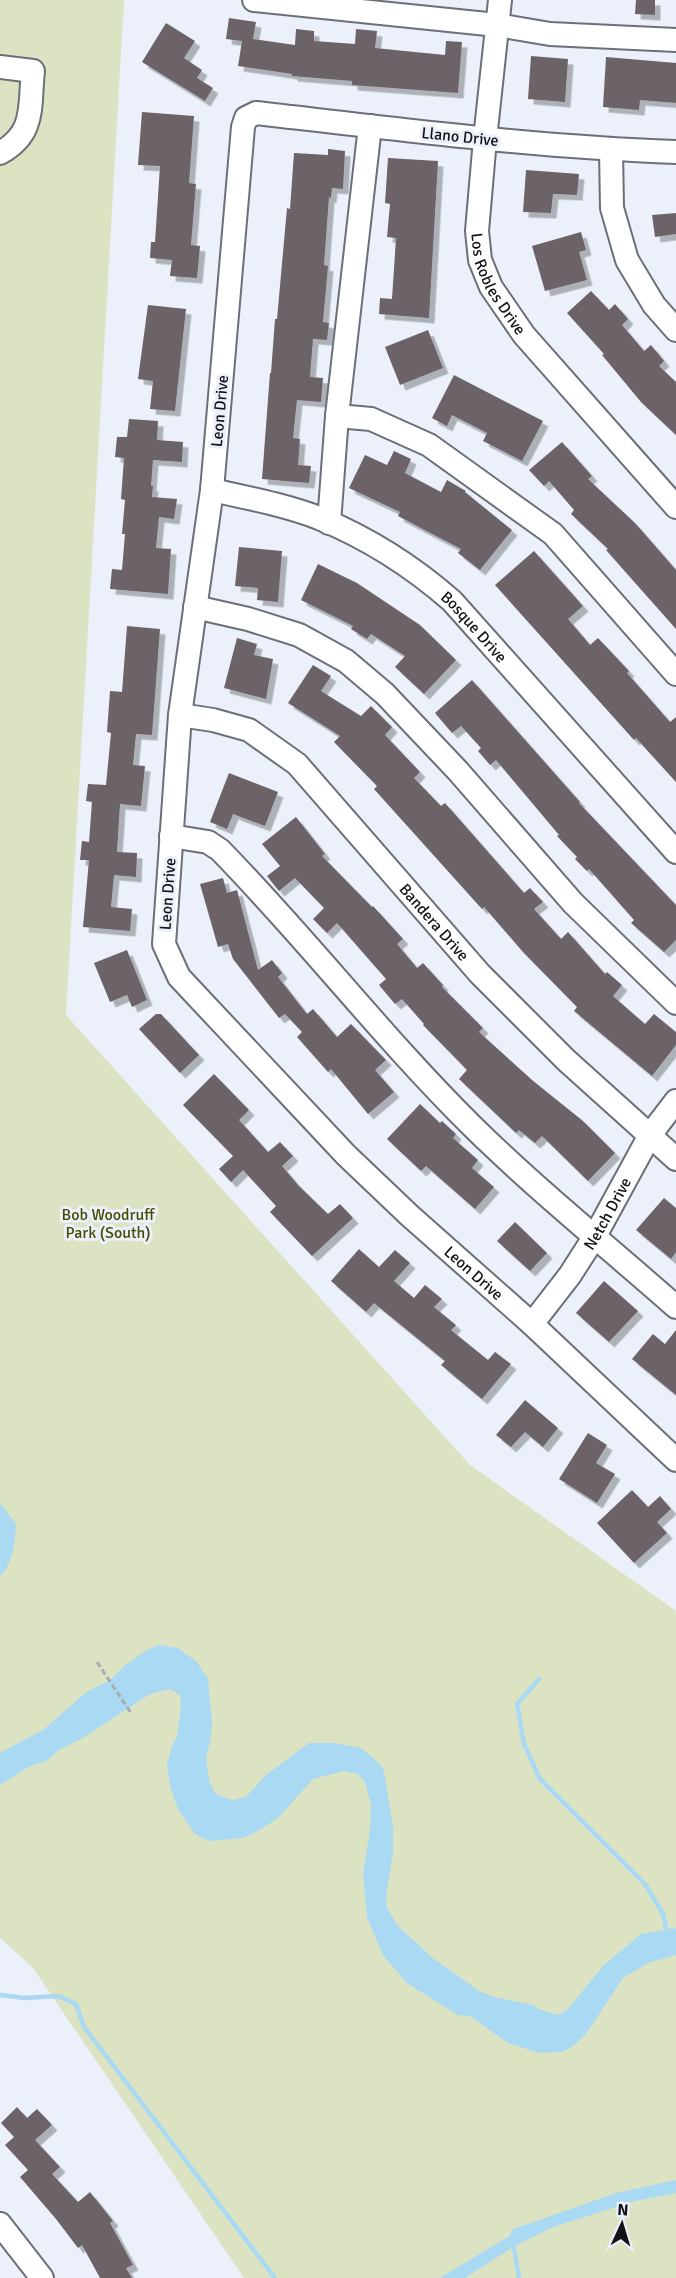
<svg xmlns="http://www.w3.org/2000/svg" width="676" height="2278" font-family="Signika,sans-serif">
<style>
.green{fill:#dce3c3}
.water{fill:#a9d9f3}
.lines{fill:none;stroke-linecap:round;stroke-linejoin:round}
.stream{stroke:#a9d9f3;stroke-width:4.5}
.building{fill:#6c6369;filter:url(#shadow)}
.minor-casing{stroke:#6b6f78;stroke-width:26}
.path{stroke:#a8acb4;stroke-width:3;stroke-dasharray:6 3;stroke-linecap:butt}
.minor{stroke:#fff;stroke-width:22}
.labels{text-anchor:middle;stroke-width:6;stroke-linejoin:round;paint-order:stroke}
.street-label{font-size:16px;fill:#121317;stroke:#ebf0fa}
.park-label{font-size:16px;fill:#434c01;stroke:#ebf0fa}
</style>
<defs>
<filter id="shadow"><feDropShadow dx="5.5" dy="5.5" stdDeviation="0" flood-color="#0004"/></filter>
</defs>
<rect width="100%" height="100%" fill="#ebf0fa"/>
<path class="green" d="M0,0h124l-58,1015 404,450 206,146v667h-432l-211,-310 -33,-30z"/>
<path class="water" d="M0,1503l16,21c-1,18 -3,40 -16,52z
M159,1645l19,3 19,14 11,17 4,42 -1,16 -5,22 4,24 6,11 16,6 14,-3 20,-22 43,-32h24l28,5 19,16 4,7 9,57v25l-7,44 1,11 11,18 36,33 45,32 15,6 39,8 6,4 18,6 10,-5 37,-45 37,-31 35,-6v27l-28,8 -25,15 -37,56 -14,13 -10,5 -23,1 -31,-10 -38,-27 -12,-1 -51,-32 -24,-28 -16,-38 -4,-45 7,-42 1,-25 -6,-23 -7,-8 -14,-3 -31,8 -35,39 -18,12 -17,8 -35,3 -13,-7 -17,-25 -8,-23 -3,-22 5,-18 5,-10 4,-30 -1,-11 -10,-6 -20,5 -69,45 -22,11 -13,11 -18,6 -28,18v-32l43,-23 45,-39 21,-10 15,-15 23,-16z
M676,2180v13l-41,8 -82,26 -40,20 -48,31h-25l91,-55 85,-30z"/>
<g class="lines">
<path class="stream" d="M539,1679l-22,25 7,40 16,35 105,105 18,30 4,19
M0,1995l25,3 33,-2 18,8 8,23 191,251
M512,2237l2,-6 14,-5
M513,2242l6,36"/>
</g>
<path class="building" d="M636,0h19v15l-20,-1z
M229,18l27,4 -3,17 42,6 1,-16 18,2v10l41,3 1,-15 21,2 -2,17 70,7 1,-14 16,1 -4,51 -106,-8v-4l-60,-5v-2l-54,-8 4,-25 -16,-2z
M166,23l29,18 -11,17 18,12 -5,8 16,10 -8,13 -63,-39z
M531,56l37,3 -3,43 -37,-3z
M606,57l70,6v40l-36,-3 -1,10 -36,-3z
M142,112l52,4 -5,67 7,1 -5,61 9,1 -3,32 -27,-2 2,-16 -22,-2 1,-16h4l5,-76 -22,-1z
M328,149l17,2 -2,38 -11,-1 -1,10 -2,-1 -5,68 4,1 -5,56 6,1 -2,17 -14,-1 -3,38 13,1 -2,24 -24,-2 -4,38 7,1 -2,26 13,1 -2,17 -47,-4 8,-106h1l4,-54h2l10,-111 3,1 4,-56 34,2z
M388,158l50,3 -9,157 -50,-4 1,-16 12,1 4,-61 -9,-1 3,-33 -5,-1z
M526,170l53,4 -2,21 -24,-1 -2,19 -28,-1z
M676,213v21l-21,3 -3,-22z
M581,232l5,18 -7,2 8,28 -42,11 -13,-45z
M591,291l18,19 6,-6 13,15 -6,6 22,26 7,-6 13,16 -5,5 17,16v53l-35,-33 -39,-47 2,-1 -37,-41z
M148,305l38,4 -11,102 -25,-2 3,-28 -15,-2z
M428,330l15,38 -43,17 -15,-38z
M454,375l89,46 -21,40 -39,-20 4,-8 -35,-18 -5,11 -15,-8z
M129,419l29,2 -1,19 26,2 -1,20 -29,-2 -2,26h2l-1,11 25,2 -3,20 -15,-2 -3,31 15,1 -3,45 -58,-5 2,-20 10,1 3,-36h-3l3,-34 -4,-1 3,-41 -9,-1 2,-20h10z
M562,442l30,34 -4,3 47,44 41,47v59l-70,-79 2,-1 -37,-35 3,-4 -25,-29 -5,5 -15,-16z
M394,451l17,8 -6,14 36,19 6,-12 19,11 -1,1 47,38 -32,40 -22,-17 3,-4 -63,-33 2,-4 -51,-24 16,-33 22,10z
M239,547l43,4 -4,51 -21,-2 1,-12 -23,-2z
M534,551l49,55 -15,13 22,26 8,-7 31,33 -2,2 43,49 6,-5v65l-40,-44 -2,2 -139,-155z
M318,564l39,19 63,42 36,35 -32,34 -29,-27 10,-11 -34,-22 -4,5 -16,-10 2,-3 -52,-26z
M127,626l33,3 -8,106 -16,-1 -3,31 12,1 -4,40 -21,-2 -3,48 20,1 -1,24 -22,-2 -3,32 21,2 -2,22 -47,-4 6,-67h-9l2,-19 7,1 3,-40 -6,-1 2,-17 18,1 5,-52 -4,-1 3,-41 12,1z
M237,638l20,6 -3,11 19,4 -7,40 -42,-11z
M313,665l18,11 -10,15 40,25 10,-10 21,21 -7,8 35,37 -6,6 27,28 4,-3 79,90 6,-5 13,14 -9,7 27,30 7,-7 37,42 2,-2 15,13 -9,11 32,28 9,-10 22,18v13l-24,31 -78,-65 3,-4 -54,-55 -39,-45 -2,2 -108,-120 3,-3 -43,-44 6,-6 -52,-33z
M472,680l108,122 -1,1 97,102v35l-12,12 -33,-29 3,-3 -45,-51 -2,2 -12,-12 2,-2 -20,-21 2,-1 -63,-75 -6,5 -12,-14 3,-3 -20,-22 -9,7 -17,-20z
M229,773l49,19 -13,34 -32,-12 -6,15 -17,-7z
M296,817l29,37 -3,2 50,51 1,-1 30,33 -6,5 20,24 6,-5 20,22 -1,2 41,41 -4,4 53,48 51,41 32,32 -27,28 -46,-45 -7,7 -16,-13 -3,3 -57,-54 8,-9 -44,-45 1,-1 -22,-25 -7,5 -16,-19 7,-6 -49,-56 -10,10 -14,-14 11,-11 -29,-30 -16,13 -12,-15 13,-10 -18,-22z
M223,878l4,15 10,-3 21,80 14,-10 10,13 -4,4 29,37 6,-5 24,28 14,-13 35,36 -11,10 19,22 -26,22 -37,-45 -3,3 -31,-35 5,-5 -17,-18 -6,4 -46,-59 -5,-15 -10,3 -18,-63z
M127,950l20,50 -15,7 -5,-12 -17,7 -16,-39z
M156,1014h5l38,41 -19,18 -41,-44z
M214,1074l35,36 -10,10 29,32 12,-10 13,14 -11,10 16,19 30,29 12,-10 13,14 -41,38 -42,-44 6,-6 -33,-36 -12,12 -12,-13 14,-13 -50,-51z
M420,1104l20,19 2,-2 14,13 -3,4 25,22 -6,8 22,19 -19,22 -49,-43 -5,5 -34,-32z
M664,1198l12,10v44l-5,7 -35,-29z
M515,1222l32,31 -17,18 -33,-30z
M359,1249l20,18 16,-17 15,13 -16,18 20,17 11,-13 17,14 -8,8 22,18 -5,5 37,30 7,-8 16,12 -29,35 -41,-34 4,-4 -71,-58 -8,9 -35,-31z
M604,1281l34,30 -29,31 -33,-29z
M676,1330v65l-44,-36 21,-25 12,10z
M525,1400l33,28 -15,19 -18,-15 -14,15 -15,-12z
M588,1433l19,12 -11,18 19,11 -18,29 -38,-24z
M632,1490l16,17 12,-11 11,13 -14,13 10,11 -33,30 -37,-40z
M17,2107l10,11 10,-9 15,16 -17,15 25,27 -8,7 26,28 12,-10 23,29 -3,2 23,42 -7,3 6,10h-32l-18,-33 -4,3 -22,-29 -36,-42 8,-7 -23,-25 9,-8 -13,-14z"/>
<g class="lines">
<defs>
<g id="minor">
<path d="M254,0l243,25 53,9 126,6"/>
<path id="s1" d="M500,0l-15,139 -8,92 3,29 11,27 33,48 152,172"/>
<path d="M0,67l33,4c-4,36 3,62 -33,82"/>
<path d="M611,150l1,58 15,52 27,45 22,25"/>
<path id="s2" d="M676,152c-141,-5 -280,-23 -420,-39l-10,5 -3,9 -31,363 -32,225 -16,229 15,33 167,178 63,60 123,109 144,136"/>
<path d="M337,416l34,3 58,26 124,89 123,140"/>
<path id="s3" d="M212,490c36,8 73,15 107,28 49,20 93,48 133,83l224,251"/>
<path d="M329,523l8,-107 33,-290"/>
<path d="M195,607l53,12 51,16 47,26 39,33 73,77 115,132 103,100"/>
<path id="s4" d="M180,715l33,5 36,10 48,34 183,210 86,86 110,99"/>
<path d="M171,836l37,6 12,8c87,89 163,188 252,276 65,64 136,121 204,181"/>
<path id="s5" d="M532,1324l38,-49 25,-39 55,-101 26,-34"/>
<path d="M0,2224l42,54"/>
</g>
</defs>
<use href="#minor" class="minor-casing"/>
<path class="path" d="M97,1662l34,51"/>
<use href="#minor" class="minor"/>
</g>
<g class="labels">
<g class="street-label">
<text transform="translate(460 136) rotate(6)" y="6">Llano Drive</text>
<text dy="6" stroke="none"><textPath href="#s1" startOffset="290">Los Robles Drive</textPath></text>
<text transform="translate(219 411) rotate(-85)" y="6">Leon Drive</text>
<text dy="6" stroke="none"><textPath href="#s3" startOffset="302">Bosque Drive</textPath></text>
<text transform="translate(167 894) rotate(-86)" y="6">Leon Drive</text>
<text dy="6" stroke="none"><textPath href="#s4" startOffset="339">Bandera Drive</textPath></text>
<text dy="6" stroke="none"><textPath href="#s5" startOffset="134">Netch Drive</textPath></text>
<text dy="6" stroke="none"><textPath href="#s2" startOffset="1718">Leon Drive</textPath></text>
</g>
<g class="park-label">
<text x="108" y="1220">Bob Woodruff<tspan x="108" dy="18">Park (South)</tspan></text>
</g>
</g>
<g transform="translate(622 2224) rotate(4)" stroke="#ebf0fa" stroke-width="4.5" paint-order="stroke">
<path d="M0-4.5L10 22L0 15L-10 22Z" fill="#121317"/>
<text y="-9" font-size="16" font-weight="bold" text-anchor="middle" fill="#121317">N</text>
</g>
</svg>
